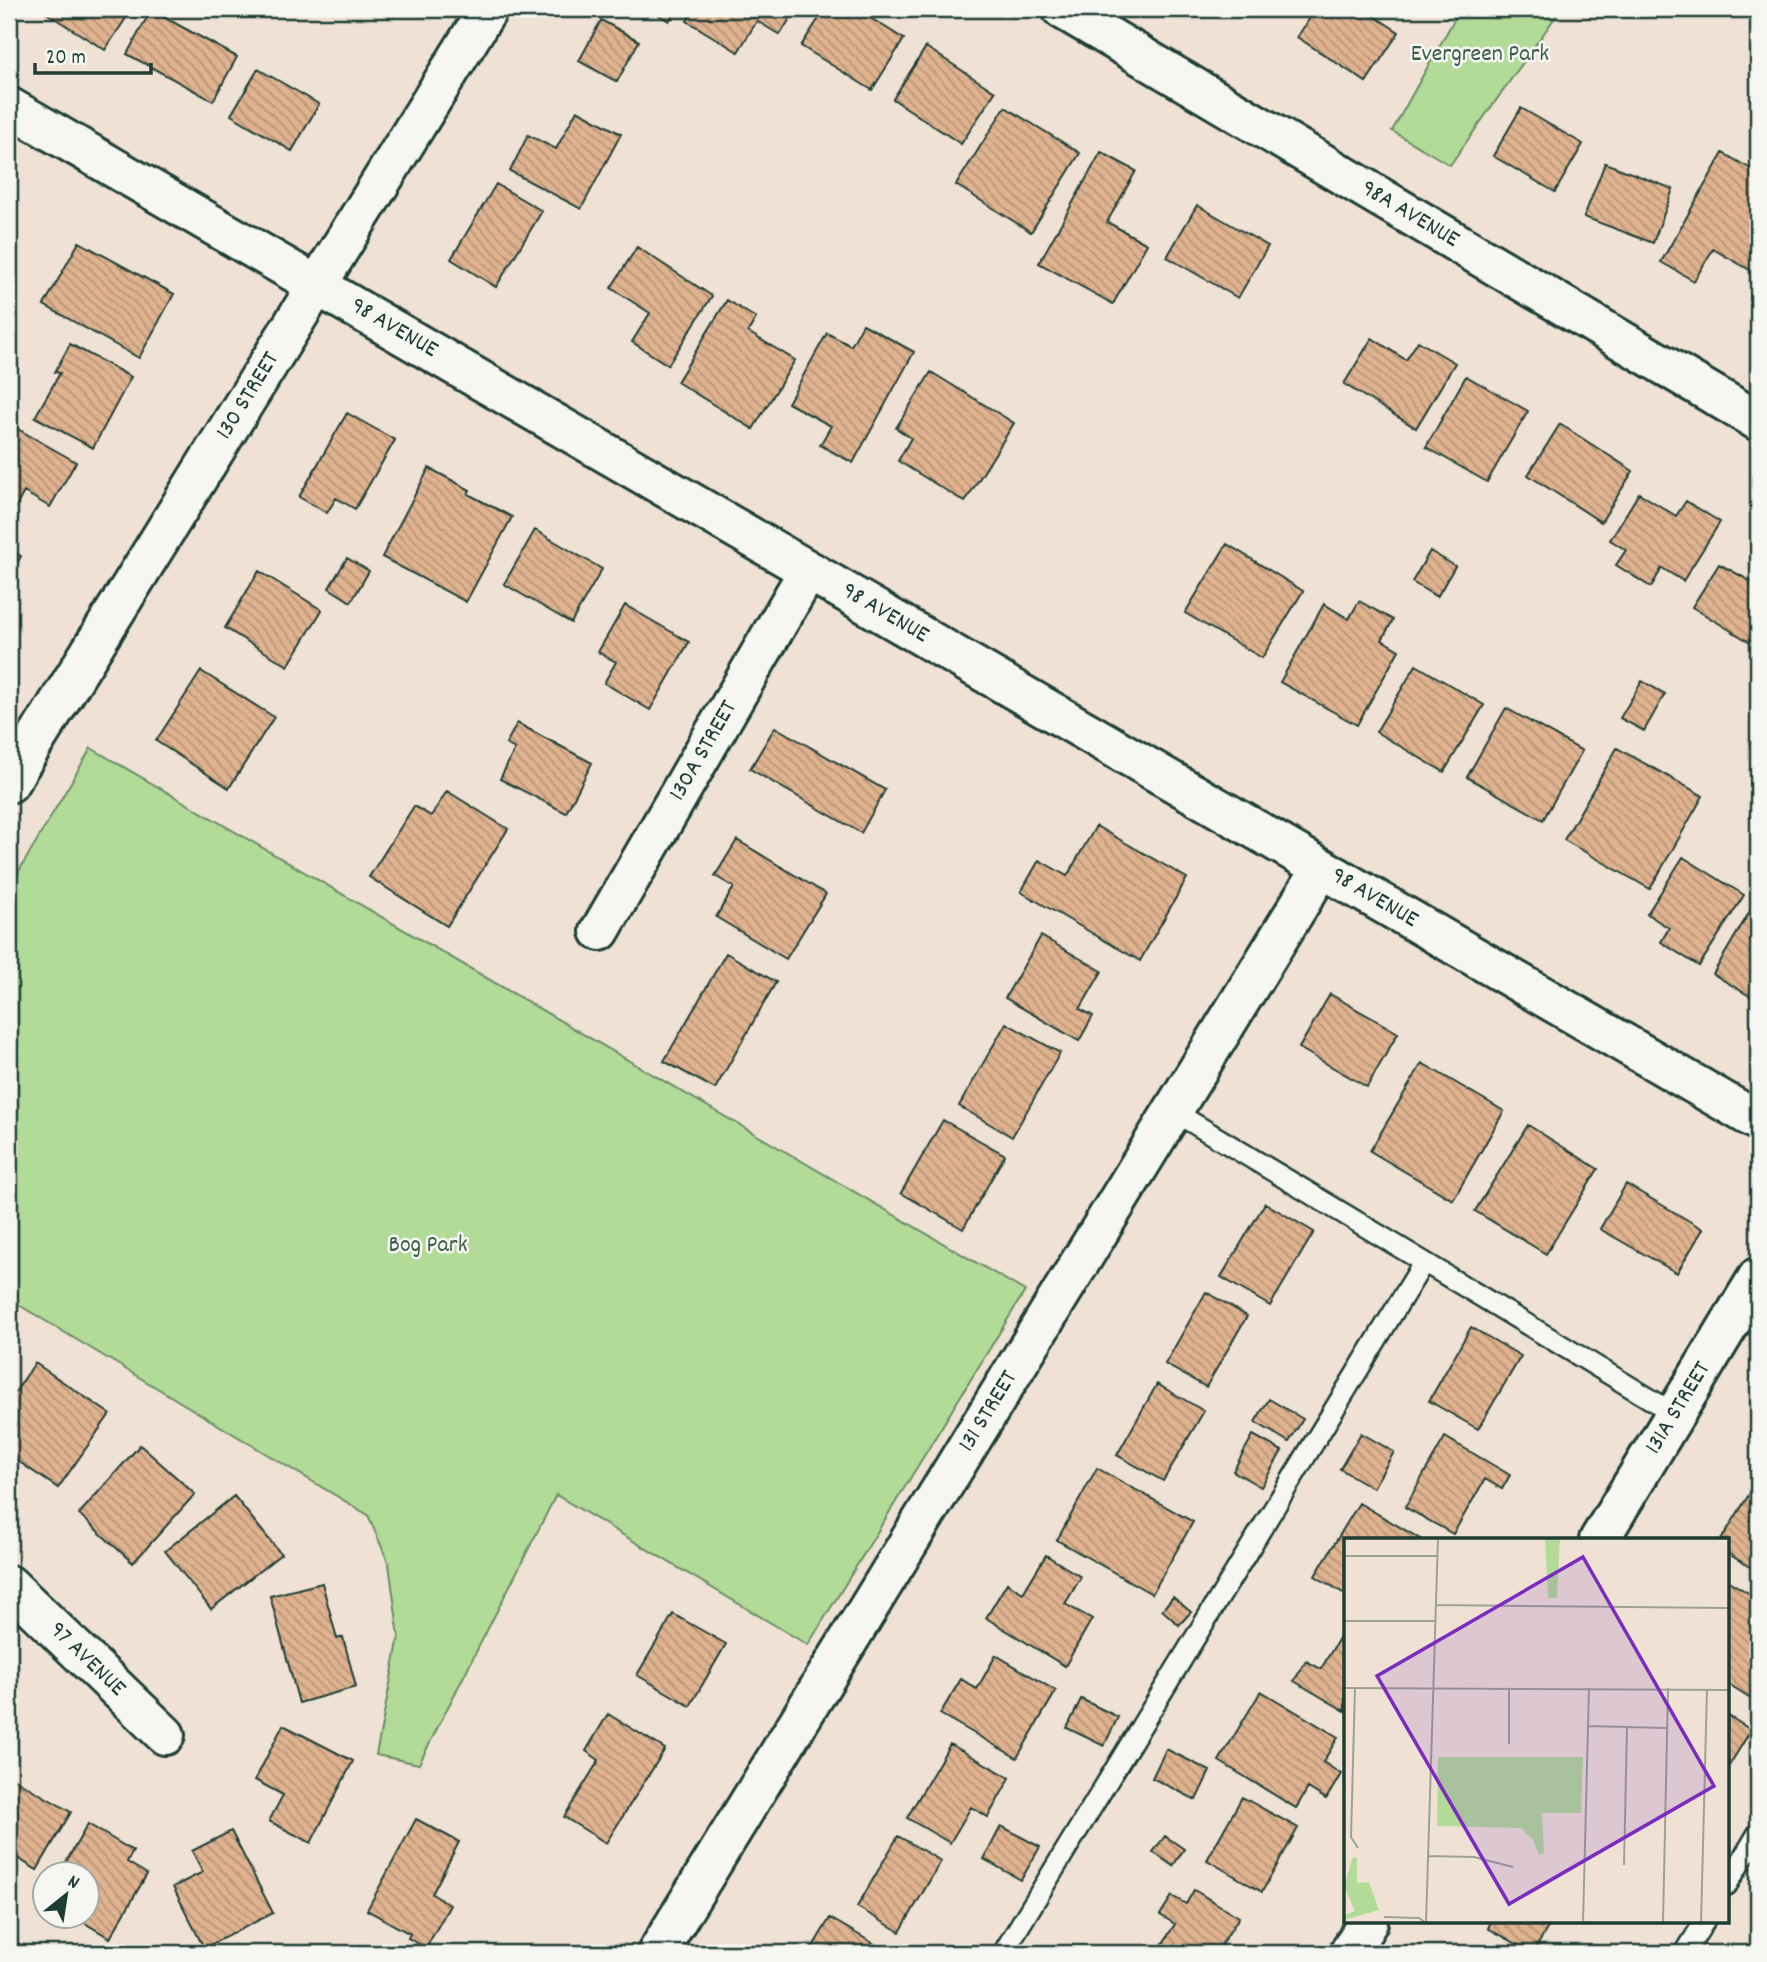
<svg xmlns="http://www.w3.org/2000/svg" width="1767" height="1962" font-family="Dekko,sans-serif">
<defs>
<pattern id="building-back-hatch" width="6" height="6" patternUnits="userSpaceOnUse" patternTransform="scale(1.75)"><rect width="6" height="6" fill="#e0b390"/><path d="M-1 5l2 2M0 0l6 6M5-1l2 2" fill="none" stroke="#b59376"/></pattern>
</defs>
<rect width="100%" height="100%" fill="#efe2d5"/>
<filter id="ink" filterUnits="userSpaceOnUse"><feTurbulence type="fractalNoise" baseFrequency=".0143" numOctaves="2"/><feDisplacementMap in="SourceGraphic" scale="14" xChannelSelector="R" yChannelSelector="G"/><feConvolveMatrix kernelMatrix="1 2 1 2 8 2 1 2 1" color-interpolation-filters="sRGB"/></filter>
<g filter="url(#ink)">
<!-- green -->
<path fill="#b3db98" stroke="#698c66" stroke-width="2" d="M1460 9H1561L1450 165 1392 131Z
M91 748 1025 1291 808 1645 556 1495 419 1764 376 1755 399 1637 389 1564 368 1515 9 1299V888Z"/>
<!-- building -->
<path fill="url(#building-back-hatch)" stroke="#1f3d34" stroke-width="2" d="M40 9H132L105 50Z
M649 9H676L669 21Z
M694 9H796L780 35 757 21 738 52 687 21Z
M825 9H856L904 39 872 90 801 46Z
M1316 9H1363L1399 32 1366 82 1297 37Z
M151 10 237 57 213 101 127 54Z
M601 20 639 41 617 82 579 61Z
M926 47 995 92 961 144 893 99Z
M258 69 319 104 292 151 231 115Z
M1005 107 1080 153 1031 232 956 185Z
M1521 108 1583 144 1555 192 1493 156Z
M577 110 621 134 581 209 510 171 528 135 556 149Z
M1101 152 1136 171 1107 222 1147 244 1113 304 1039 263Z
M1723 153 1758 173V268L1755 273 1713 249 1694 281 1661 262Z
M1605 163 1673 189 1653 243 1584 217Z
M496 184 542 211 496 287 451 259Z
M1197 205 1268 246 1238 298 1167 257Z
M79 242 174 294 139 358 44 305Z
M637 247 712 296 668 365 632 342 650 313 611 288Z
M727 300 756 318 748 332 795 360 753 429 677 382Z
M863 324 914 352 853 463 820 445 831 426 788 403 827 333 851 346Z
M1372 338 1406 360 1418 341 1455 363 1416 428 1344 384Z
M70 344 131 377 93 448 35 417 60 373 55 372Z
M931 372 1014 423 965 502 898 461 911 438 896 428Z
M1466 376 1528 411 1487 482 1426 447Z
M347 413 395 440 355 509 336 498 327 513 299 497Z
M9 424 76 462 50 507 24 492 9 519Z
M1560 424 1633 471 1601 522 1528 475Z
M429 468 470 490 468 494 512 517 466 602 382 557Z
M1639 493 1676 516 1686 501 1720 522 1683 581 1662 568 1651 587 1616 565 1626 550 1610 540Z
M535 530 602 569 571 623 504 584Z
M1227 544 1303 591 1262 658 1185 613Z
M9 549 21 556 9 578Z
M1430 551 1455 566 1437 597 1412 582Z
M347 558 369 571 351 602 329 588Z
M1719 564 1758 585V647L1692 607Z
M259 571 322 610 288 666 225 628Z
M1359 601 1393 620 1382 640 1399 650 1357 725 1280 682 1324 604 1349 619Z
M625 605 689 642 650 710 604 683 616 662 598 652Z
M1416 665 1484 705 1444 772 1376 732Z
M201 671 274 717 229 788 156 741Z
M1642 681 1665 694 1644 731 1620 718Z
M1506 708 1582 751 1543 820 1467 777Z
M517 723 592 763 566 813 500 779 515 749 506 744Z
M775 727 885 790 861 833 750 769Z
M1617 748 1703 796 1650 889 1564 840Z
M447 791 508 829 447 926 369 877 414 806 431 816Z
M1096 826 1187 878 1140 961 1021 892 1039 860 1067 876Z
M737 840 826 894 786 959 716 917 734 887 715 876Z
M1683 857 1744 895 1699 966 1661 942 1669 928 1647 914Z
M1753 906 1758 910V1001L1713 974Z
M1041 936 1102 971 1080 1009 1093 1016 1079 1041 1005 998Z
M726 953 776 982 715 1089 664 1061Z
M1330 994 1398 1033 1367 1087 1299 1048Z
M1006 1023 1060 1053 1012 1137 959 1106Z
M1422 1063 1504 1111 1453 1200 1370 1151Z
M943 1120 1005 1155 963 1229 901 1193Z
M1528 1125 1598 1169 1546 1254 1475 1211Z
M1626 1184 1703 1229 1677 1273 1600 1229Z
M1265 1203 1314 1232 1270 1306 1221 1277Z
M1206 1292 1247 1316 1206 1387 1165 1364Z
M1471 1327 1521 1356 1478 1429 1429 1401Z
M35 1363 110 1414 58 1488 9 1455V1401Z
M1157 1384 1204 1411 1163 1481 1117 1455Z
M1269 1399 1303 1419 1289 1442 1255 1422Z
M1361 1433 1394 1452 1373 1488 1340 1469Z
M1253 1435 1282 1451 1261 1487 1233 1471Z
M1445 1437 1510 1475 1502 1489 1485 1479 1453 1534 1405 1507Z
M140 1445 195 1494 133 1563 79 1514Z
M1097 1468 1193 1522 1152 1594 1057 1540Z
M1758 1480V1572L1727 1553V1540H1721Z
M234 1496 281 1554 211 1609 165 1551Z
M1359 1503 1422 1540H1345V1594L1315 1576Z
M1046 1555 1081 1577 1065 1604 1092 1619 1065 1666 986 1618 1007 1583 1023 1593Z
M1727 1580 1758 1599 1757 1702 1727 1683Z
M322 1583 337 1639 343 1637 356 1687 299 1703 270 1596Z
M1173 1597 1191 1612 1179 1625 1162 1610Z
M673 1614 726 1644 690 1706 637 1675Z
M1345 1628V1711L1294 1681 1306 1661 1321 1669Z
M996 1655 1056 1691 1017 1758 940 1714 961 1679 977 1689Z
M1261 1691 1338 1737 1323 1762 1341 1774 1326 1799 1308 1788 1296 1808 1219 1761Z
M1081 1699 1118 1717 1104 1746 1067 1728Z
M608 1714 665 1749 606 1843 564 1817 599 1760 586 1751Z
M1727 1715 1751 1730 1727 1769Z
M283 1725 353 1761 311 1843 269 1821 283 1795 255 1780Z
M950 1744 1010 1778 988 1817 971 1807 950 1843 907 1818Z
M1166 1749 1210 1771 1196 1800 1152 1778Z
M9 1776 71 1812 37 1870 9 1853Z
M1242 1797 1298 1828 1262 1892 1207 1860Z
M416 1819 459 1842 432 1894 450 1905 426 1948 408 1938 410 1934 367 1910Z
M88 1824 133 1851 127 1862 147 1874 110 1938 73 1916H88V1874H59Z
M1001 1826 1040 1847 1021 1880 984 1859Z
M231 1831 273 1913 204 1948 173 1887 203 1872 192 1851Z
M898 1836 941 1861 900 1932 857 1907Z
M1165 1836 1184 1849 1173 1866 1153 1852Z
M1194 1890 1239 1917 1216 1953H1157L1175 1924 1160 1915 1172 1896 1186 1904Z
M830 1918 883 1949 880 1953H809Z
M1491 1922H1551L1533 1953 1488 1928Z
M16 1943 40 1951 39 1953H13Z"/>
<g fill="none" stroke-linecap="round" stroke-linejoin="round">
<defs>
<path id="service" d="M1173 1111 1424 1262
M1727 1885 1758 1833
M1003 1953 1424 1262 1675 1414
M1685 1953 1704 1922"/>
<g id="minor">
<path id="s1" d="M1062 9 1758 421"/>
<path id="s2" d="M9 107C594 442 1175 784 1758 1121"/>
<path id="s3" d="M9 783 488 9"/>
<path id="s4" d="M600 931 808 571"/>
<path id="s5" d="M1599 1540 1758 1277"/>
<path id="s6" d="M9 1585 165 1735"/>
<path id="s7" d="M657 1953 1321 869"/>
<path d="M1349 1953 1368 1922"/>
</g>
</defs>
<!-- service casing -->
<use href="#service" stroke="#1f3d34" stroke-width="24"/>
<!-- minor casing -->
<use href="#minor" stroke="#1f3d34" stroke-width="44"/>
<!-- service -->
<use href="#service" stroke="#f6f6f2" stroke-width="19"/>
<!-- minor -->
<use href="#minor" stroke="#f6f6f2" stroke-width="38"/>
</g>
</g>
<g text-anchor="middle" dominant-baseline="central" stroke-width="5" stroke-linejoin="round" paint-order="stroke">
<!-- park labels -->
<g font-size="24" fill="#3d5d48" stroke="#f6f6f2">
<text x="1480" y="55">Evergreen Park</text>
<text x="428" y="1246">Bog Park</text>
</g>
<!-- street labels -->
<g font-size="24" fill="#1f3d34" stroke="#f6f6f2">
<text stroke="none"><textPath href="#s1" startOffset="404">98A AVENUE</textPath></text>
<text stroke="none"><textPath href="#s2" startOffset="444">98 AVENUE</textPath></text>
<text stroke="none"><textPath href="#s3" startOffset="455">130 STREET</textPath></text>
<text stroke="none"><textPath href="#s2" startOffset="1012">98 AVENUE</textPath></text>
<text stroke="none"><textPath href="#s4" startOffset="208">130A STREET</textPath></text>
<text stroke="none"><textPath href="#s2" startOffset="1578">98 AVENUE</textPath></text>
<text stroke="none"><textPath href="#s5" startOffset="154">131A STREET</textPath></text>
<text stroke="none"><textPath href="#s7" startOffset="635">131 STREET</textPath></text>
<text stroke="none"><textPath href="#s6" startOffset="108">97 AVENUE</textPath></text>
</g>
</g>
<!-- overview -->
<g transform="translate(1344 1538)">
<rect width="385" height="385" fill="#efe2d5"/>
<path d="M201 0H216L213 60H204ZM94 219H239L237 275H198L200 315 195 317 189 302 177 290 93 288ZM9 319 13 320V345L25 344 35 372 0 382V377L11 373 0 348Z" fill="#b3db98"/>
<path fill="none" stroke="#9ca095" stroke-width="2" d="M0 18H93M91 67 385 70M0 83H91M0 150 385 152M11 150 7 299 14 310M165 150V206M244 188 283 189M84 318 130 319 169 329M280 327 283 189 323 190M40 379 75 380 82 385M82 385 94 0M239 385 245 150M319 385 324 150M357 385 363 151"/>
<path fill="#7b2cbf" fill-opacity="0.15" stroke="#7b2cbf" stroke-width="3.5" d="M239 19 370 248 165 366 33 138Z"/>
<rect width="385" height="385" fill="none" stroke="#1f3d34" stroke-width="3.5"/>
</g>
<!-- margin -->
<rect width="1767" height="1962" fill="none" stroke="#f6f6f2" stroke-width="35"/>
<rect x="18" y="18" width="1732" height="1927" fill="none" stroke="#1f3d34" stroke-width="2.5" filter="url(#ink)"/>
<!-- north arrow -->
<g transform="translate(66 1895) rotate(30)"><circle r="33" fill="#f6f6f2" stroke="#a0aca6" stroke-width="2"/>
<path d="M0-5L12 26L0 18L-12 26Z" fill="#1f3d34"/>
<text y="-10" font-size="19" font-weight="bold" text-anchor="middle" fill="#1f3d34">N</text>
</g>
<!-- scale -->
<path d="M35 63v10h116v-10" fill="none" stroke="#1f3d34" stroke-width="3.5"/>
<text x="46" y="63" font-size="21" fill="#1f3d34" stroke="#f6f6f2" stroke-width="5" paint-order="stroke">20 m</text>
</svg>
